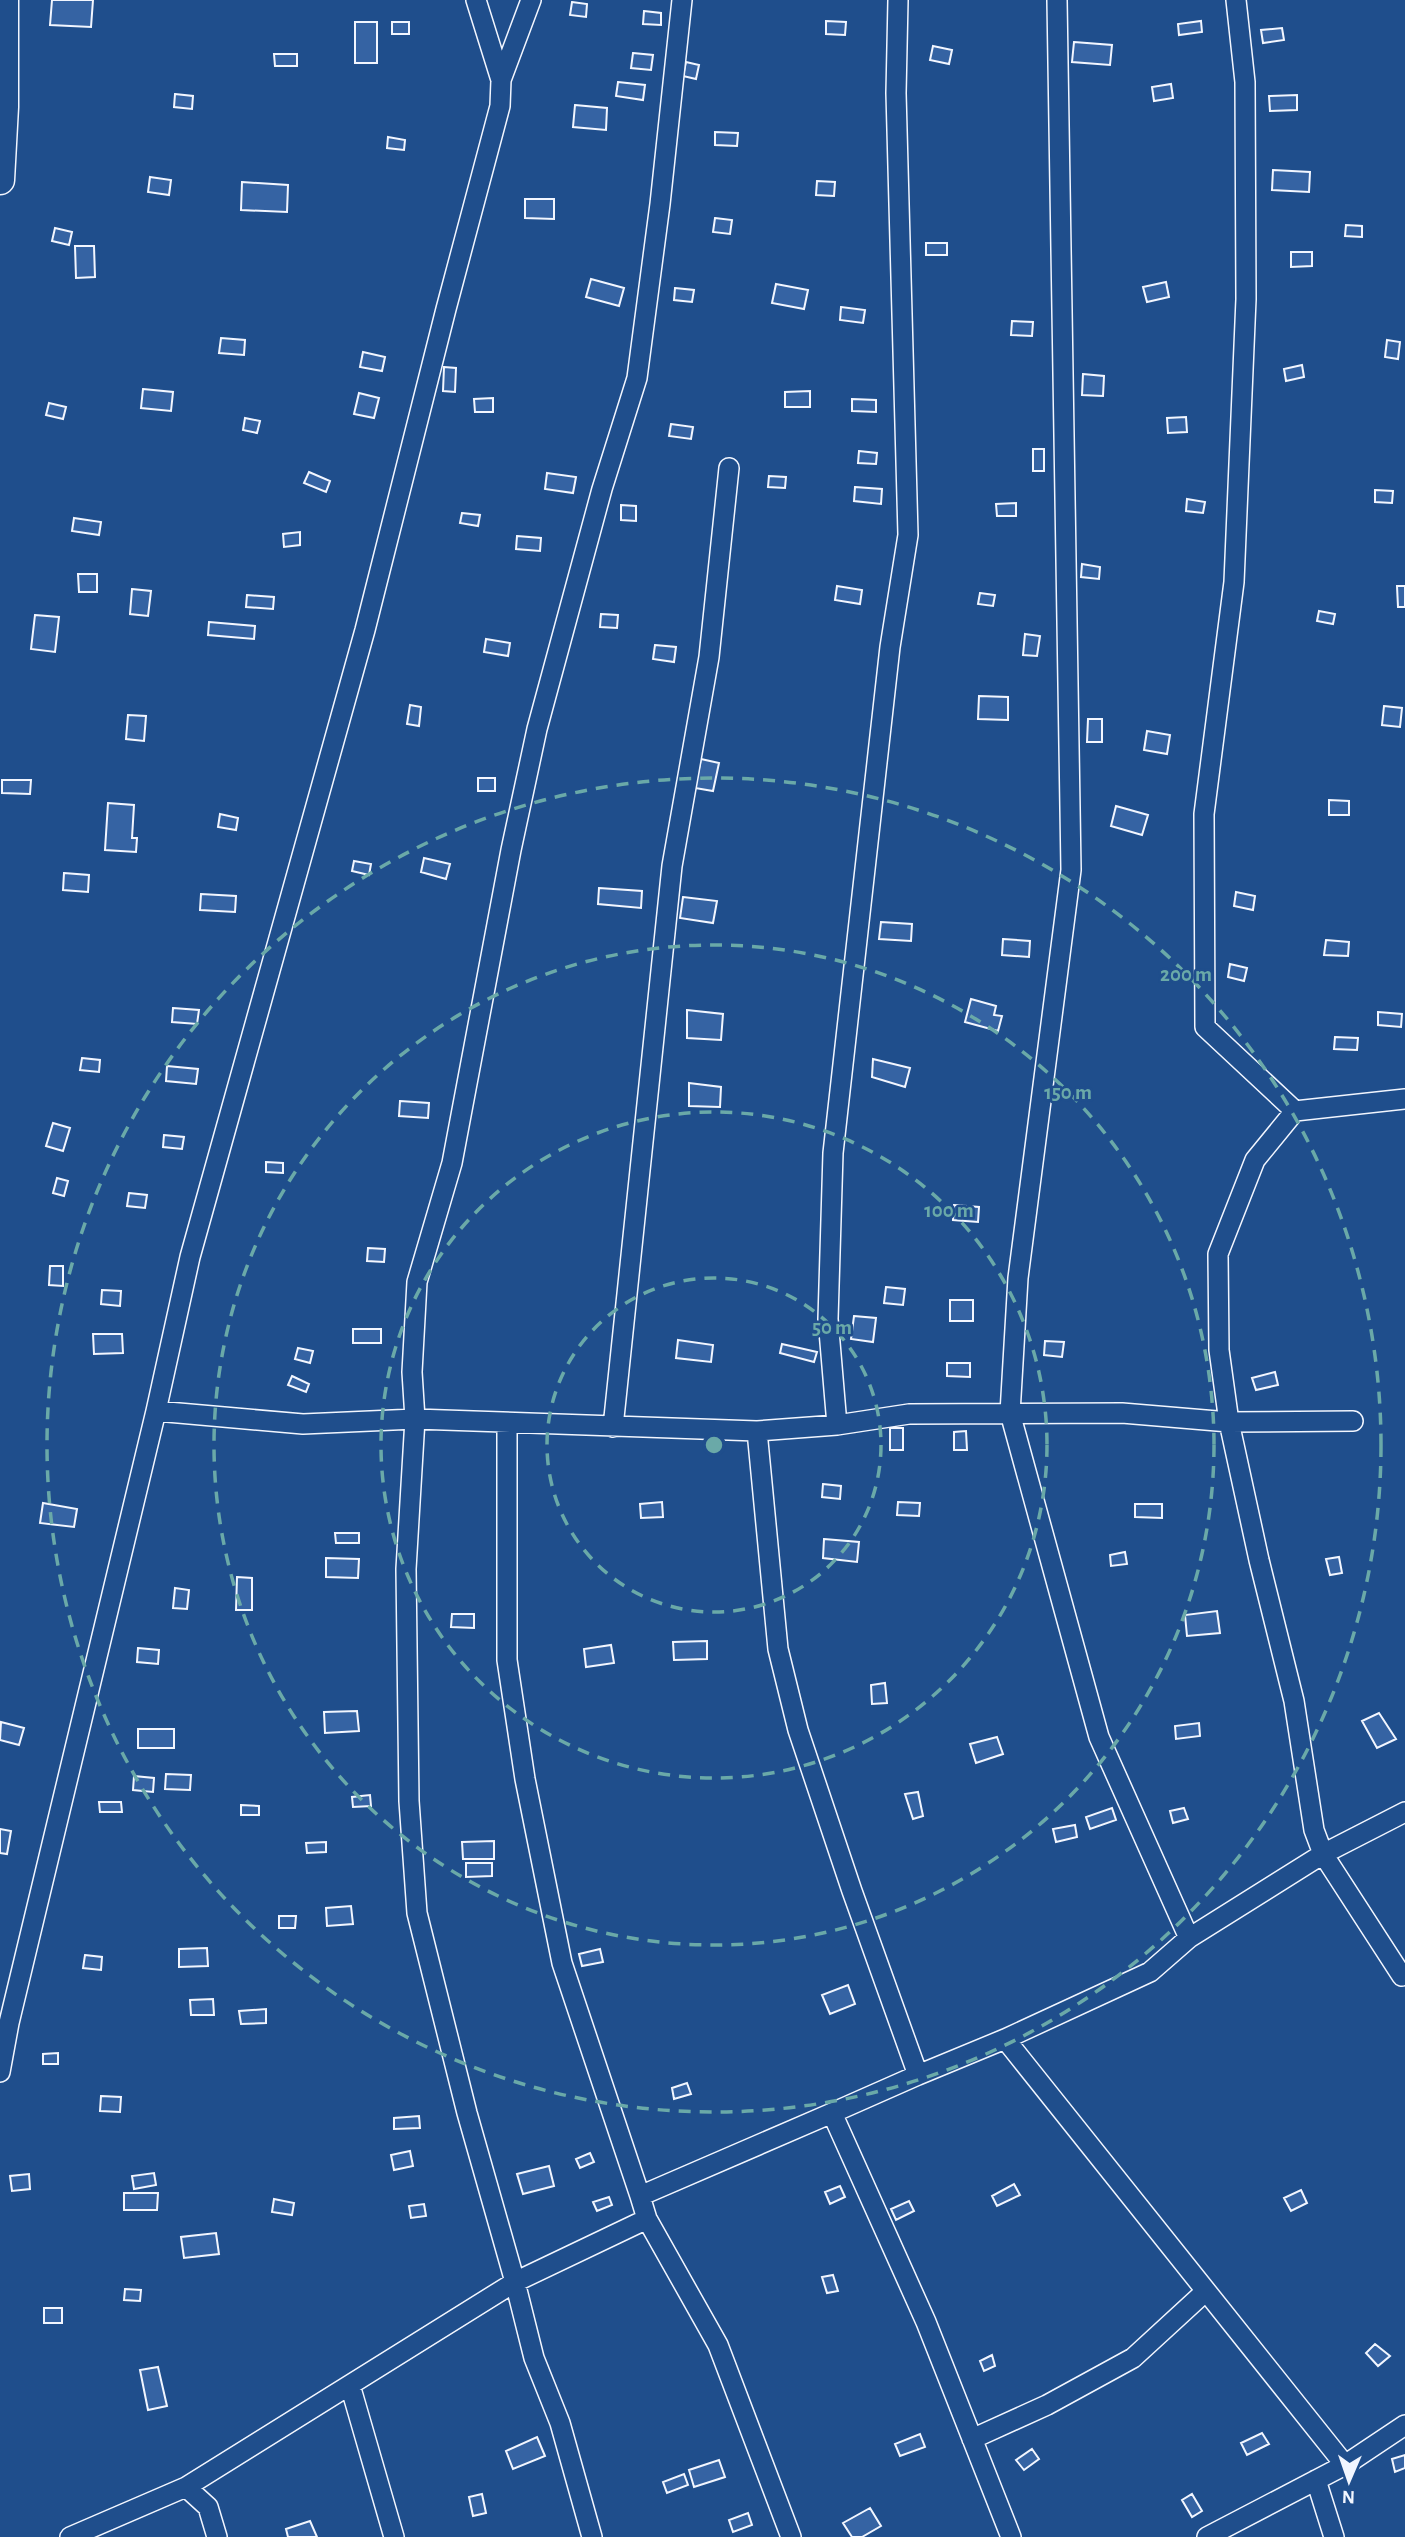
<svg xmlns="http://www.w3.org/2000/svg" width="1405" height="2537" font-family="'Alegreya Sans',sans-serif">
<rect width="100%" height="100%" fill="#1f4e8c"/>
<!-- building -->
<path fill="#3563a3" stroke="#f2f6ff" stroke-width="2" d="M52 0H93L91 27 50 25Z
M572 2 587 4 586 17 570 15Z
M644 11 661 13V25L643 24Z
M826 21 846 22 845 35 826 34Z
M1201 21 1202 32 1179 35 1178 24Z
M355 22H377V63H355Z
M392 22H409V34H392Z
M1282 28 1284 40 1263 43 1261 30Z
M1074 42 1112 45 1110 65 1072 62Z
M933 46 952 50 949 64 930 60Z
M633 53 653 55 651 70 631 68Z
M274 54H297V66H275Z
M686 62 699 65 696 79 683 76Z
M618 82 645 85 643 100 616 96Z
M1171 84 1173 98 1154 101 1152 87Z
M175 94 193 96 192 109 174 107Z
M1297 95V110L1270 111 1269 96Z
M575 105 607 108 606 130 573 127Z
M715 132 738 133 737 146 715 145Z
M388 137 405 140 404 150 387 148Z
M1273 170 1310 172 1309 192 1272 190Z
M150 177 171 180 169 195 148 192Z
M817 181 835 182 834 196 816 195Z
M242 182 288 185 287 212 241 210Z
M525 199H554V219L525 218Z
M715 218 732 220 730 234 713 232Z
M1346 225 1362 226V237L1345 236Z
M55 228 72 232 69 245 52 241Z
M926 243H947V255H926Z
M75 246H94L95 277 76 278Z
M1291 252H1312V266L1291 267Z
M591 279 624 288 619 306 586 297Z
M1166 282 1169 297 1147 302 1143 287Z
M776 284 808 290 804 309 772 303Z
M675 288 694 290 692 302 674 300Z
M841 307 865 310 863 323 840 320Z
M1012 321 1033 322 1032 336 1011 335Z
M221 338 245 340 244 355 219 353Z
M1387 340 1400 342 1398 359 1385 357Z
M363 352 385 357 382 371 360 367Z
M1302 365 1304 377 1286 381 1284 369Z
M444 367 456 368 455 392 443 391Z
M1083 374 1104 376 1103 396 1082 395Z
M143 389 173 392 171 411 141 408Z
M810 391V407H785V392Z
M359 393 379 398 374 418 354 414Z
M493 398V412H475L474 399Z
M852 399 876 400V412L852 411Z
M49 403 66 407 63 419 46 415Z
M1186 417 1187 432 1168 433 1167 418Z
M245 418 260 421 257 433 243 430Z
M671 424 693 427 691 439 669 436Z
M1033 449H1044V471H1033Z
M859 451 877 453 876 464 858 463Z
M309 472 330 481 326 492 304 483Z
M547 473 576 477 573 493 545 489Z
M769 476 786 477 785 488 768 487Z
M855 487 882 489 881 504 854 501Z
M1375 490 1393 491 1392 503 1375 502Z
M1187 499 1205 502 1203 513 1186 511Z
M1016 503V516H997L996 504Z
M621 505 636 506V521L621 520Z
M462 513 480 515 478 526 460 523Z
M74 518 101 522 99 535 72 531Z
M300 532V545L284 547 283 534Z
M517 536 541 538 540 551 516 549Z
M1082 564 1100 567 1099 579 1081 577Z
M78 574H97V592H79Z
M837 586 862 590 860 604 835 600Z
M1397 586H1405V607H1398Z
M132 589 151 591 148 616 130 614Z
M980 593 995 595 993 606 978 604Z
M247 595 274 597 273 609 246 607Z
M1319 611 1335 614 1333 624 1317 621Z
M601 614 618 615 617 628 600 627Z
M35 615 59 617 55 652 31 649Z
M209 622 255 626 254 639 208 635Z
M1025 634 1040 636 1037 656 1023 655Z
M486 639 510 643 508 656 484 652Z
M655 645 676 647 674 662 653 659Z
M979 696 1008 697V720L978 719Z
M410 705 421 707 419 726 407 724Z
M1384 706 1402 708 1400 727 1382 725Z
M128 715 146 716 144 741 126 739Z
M1088 719H1102V742H1087Z
M1147 731 1170 735 1167 754 1144 750Z
M701 759 719 763 713 791 695 788Z
M478 778H495V791H478Z
M2 780H31L30 794 2 793Z
M1329 800 1349 801V815H1329Z
M108 803 134 805 132 838H137L136 852 105 850Z
M1116 806 1148 815 1142 835 1111 826Z
M220 814 238 818 236 830 218 827Z
M424 858 450 864 446 879 421 872Z
M354 861 371 864 369 875 352 871Z
M64 873 89 875 88 892 63 890Z
M599 888 642 891 641 908 598 904Z
M1236 892 1255 896 1253 910 1234 906Z
M201 894 236 896 235 912 200 910Z
M683 897 717 901 713 923 680 918Z
M881 922 912 924 911 941 879 939Z
M1003 939 1030 941 1029 957 1002 955Z
M1326 940 1349 942 1348 956 1324 955Z
M1230 964 1247 968 1244 981 1228 977Z
M971 999 996 1006 994 1015 1002 1016 998 1031 965 1022Z
M173 1008 199 1010 197 1024 172 1022Z
M687 1010 723 1014 721 1040 687 1038Z
M1378 1012 1402 1014 1401 1027 1378 1025Z
M1335 1037 1358 1038 1357 1050 1334 1049Z
M82 1058 100 1060 99 1072 80 1070Z
M873 1059 910 1068 905 1087 872 1077Z
M167 1066 198 1069 196 1084 166 1081Z
M689 1083 721 1087 720 1107 689 1106Z
M400 1101 429 1103 428 1118 399 1116Z
M53 1123 70 1128 63 1151 46 1146Z
M164 1135 184 1137 182 1149 163 1147Z
M266 1162 283 1163V1173L266 1172Z
M57 1178 68 1181 64 1196 53 1193Z
M129 1193 147 1195 145 1208 127 1206Z
M954 1205 979 1207 978 1222 953 1220Z
M368 1248 385 1249 384 1262 367 1261Z
M50 1266H63V1286L49 1285Z
M886 1287 905 1289 903 1305 884 1303Z
M102 1290 121 1291 120 1306 101 1304Z
M950 1300H973V1321H950Z
M854 1316 876 1318 873 1342 851 1339Z
M353 1329H381V1343H353Z
M93 1334H122L123 1353 94 1354Z
M678 1340 713 1345 711 1362 676 1358Z
M1045 1341 1064 1342 1062 1357 1044 1355Z
M782 1344 817 1352 814 1362 780 1353Z
M298 1348 313 1351 310 1363 295 1359Z
M947 1363H970V1377L947 1376Z
M1275 1372 1278 1385 1256 1390 1252 1378Z
M292 1376 309 1384 306 1392 288 1385Z
M890 1428H903V1450H890Z
M966 1431 967 1450H954V1432Z
M823 1484 841 1486 840 1499 822 1497Z
M662 1502 663 1517 641 1518 640 1504Z
M898 1502 920 1503 919 1516 897 1515Z
M43 1503 77 1509 74 1527 40 1523Z
M1135 1504H1162V1518L1135 1517Z
M335 1533H359V1543H336Z
M824 1539 859 1542 857 1562 823 1558Z
M1125 1552 1127 1564 1111 1566 1110 1555Z
M1339 1557 1342 1573 1330 1575 1326 1559Z
M326 1558 359 1559 358 1578 326 1577Z
M237 1577 252 1578V1610H236Z
M175 1588 189 1590 187 1609 173 1608Z
M1217 1611 1220 1633 1187 1636 1185 1615Z
M452 1614H474V1628L451 1627Z
M707 1641V1659L674 1660 673 1642Z
M611 1645 614 1663 586 1667 584 1649Z
M138 1648 159 1650 158 1664 137 1662Z
M885 1683 887 1703 872 1704 871 1685Z
M357 1711 359 1731 325 1733 324 1712Z
M1379 1713 1396 1739 1377 1748 1362 1721Z
M1 1722 24 1728 19 1745 0 1740Z
M1199 1723 1200 1736 1176 1739 1175 1726Z
M138 1729H174V1748H138Z
M997 1737 1003 1754 976 1763 970 1744Z
M166 1774 191 1775 190 1790 165 1789Z
M134 1776 154 1778 153 1792 133 1790Z
M918 1792 923 1816 913 1819 905 1794Z
M370 1795 371 1806 353 1807 352 1797Z
M99 1802H121L122 1812H100Z
M241 1805 259 1806V1815H241Z
M1112 1808 1116 1820 1090 1829 1086 1817Z
M1184 1808 1188 1819 1173 1823 1170 1811Z
M1075 1825 1077 1837 1056 1842 1053 1829Z
M0 1829 11 1831 7 1854 0 1853Z
M494 1841V1859H463L462 1842Z
M326 1842V1852L307 1853 306 1843Z
M466 1863H492V1876L466 1877Z
M351 1906 353 1924 327 1926 326 1908Z
M279 1916H296L295 1928H279Z
M207 1948 208 1966 179 1967V1949Z
M600 1949 603 1962 582 1966 579 1954Z
M85 1955 102 1957 101 1970 83 1968Z
M848 1985 855 2004 830 2014 822 1995Z
M213 1999 214 2015H191L190 2000Z
M266 2009V2023L241 2024 239 2011Z
M58 2053V2064H43V2054Z
M687 2083 691 2094 674 2099 672 2088Z
M101 2096 121 2097 120 2112 100 2111Z
M419 2116 420 2128 394 2129V2118Z
M410 2151 413 2166 394 2170 391 2155Z
M590 2153 594 2162 580 2168 576 2159Z
M549 2166 554 2186 523 2194 517 2174Z
M154 2173 156 2185 134 2189 132 2176Z
M29 2174 30 2189 12 2191 10 2176Z
M1014 2184 1020 2195 997 2206 992 2196Z
M840 2186 845 2197 830 2204 825 2192Z
M1301 2190 1307 2203 1291 2211 1284 2198Z
M124 2193H158L157 2210H124Z
M609 2197 612 2205 597 2211 593 2202Z
M274 2199 294 2203 292 2215 272 2212Z
M909 2201 914 2211 896 2220 891 2209Z
M424 2204 426 2216 411 2218 409 2206Z
M216 2233 219 2254 184 2258 181 2237Z
M833 2275 838 2291 827 2293 822 2277Z
M125 2289 141 2290 140 2301 124 2300Z
M44 2308H62V2323H44Z
M1375 2344 1390 2356 1378 2366 1366 2353Z
M992 2355 995 2366 984 2371 980 2361Z
M158 2367 167 2406 148 2410 140 2370Z
M1262 2433 1269 2444 1247 2455 1241 2443Z
M920 2434 925 2447 900 2456 895 2444Z
M537 2437 545 2456 513 2469 506 2451Z
M1032 2449 1039 2459 1024 2470 1016 2460Z
M1405 2455V2468L1395 2472 1392 2459Z
M719 2460 725 2477 694 2487 689 2470Z
M684 2474 688 2485 667 2493 663 2482Z
M482 2494 486 2513 473 2516 469 2497Z
M1192 2494 1202 2511 1192 2517 1182 2500Z
M870 2508 881 2526 862 2537H852L843 2523Z
M748 2513 752 2525 733 2532 729 2520Z
M310 2521 317 2537H288L286 2529Z"/>
<g fill="none" stroke-linecap="round" stroke-linejoin="round">
<defs>
<path id="minor" d="M476 0 501 80
M682 0 660 204 637 378 602 489 537 729 511 850 452 1163 417 1282 412 1372 415 1419 757 1431 778 1649 798 1730 852 1891 918 2075 832 2113
M1057 0 1071 870 1018 1278 1010 1413 1099 1737 1189 1938
M1236 0 1245 82 1246 299 1234 582 1204 814 1205 1027 1295 1111 1405 1099
M1295 1111 1255 1160 1218 1254 1219 1350 1229 1422 1259 1560 1294 1701 1314 1830 1323 1854 1402 1976 1405 1975
M156 1411 303 1424 415 1419 406 1569 409 1801 417 1913 467 2113 515 2282 647 2219 640 2196 832 2113 926 2322 1011 2537
M507 1423V1660L525 1779 562 1963 640 2196
M837 1425 828 1319 833 1153 890 647 908 535 896 93 898 0
M613 1427 672 866 709 657 729 468
M757 1431 837 1425 909 1414 1122 1413 1229 1422 1353 1421
M1005 2039 1345 2465
M0 2072 9 2023 156 1411 190 1257 365 630 446 309 500 106 501 80 531 0
M918 2075 1005 2039 1150 1972 1189 1938 1323 1854 1405 1812
M647 2219 718 2345 791 2537
M350 2385 394 2537
M972 2439 1047 2405 1133 2358 1206 2291
M1316 2480 1334 2537
M186 2487 515 2282 534 2358 560 2423 592 2537
M70 2537 186 2487 208 2507 217 2537
M1207 2537 1345 2465 1405 2425"/>
<path id="secondary" d="M0 180 4 107V0"/>
</defs>
<!-- minor casing -->
<use href="#minor" stroke="#f2f6ff" stroke-width="22"/>
<!-- secondary casing -->
<use href="#secondary" stroke="#f2f6ff" stroke-width="31"/>
<!-- minor -->
<use href="#minor" stroke="#1f4e8c" stroke-width="19"/>
<!-- secondary -->
<use href="#secondary" stroke="#1f4e8c" stroke-width="28"/>
</g>
<!-- distance rings -->
<g fill="none" stroke="#6aa9a8" stroke-width="3.5" stroke-dasharray="12 9">
<circle cx="714" cy="1445" r="167"/>
<circle cx="714" cy="1445" r="333"/>
<circle cx="714" cy="1445" r="500"/>
<circle cx="714" cy="1445" r="667"/>
</g>
<circle cx="714" cy="1445" r="10" fill="#6aa9a8" stroke="#1f4e8c" stroke-width="3.5"/>
<g font-size="21" text-anchor="middle" font-weight="bold" fill="#6aa9a8" stroke="#1f4e8c" stroke-width="5" stroke-linejoin="round" paint-order="stroke">
<text x="1186" y="981">200 m</text>
<text x="1068" y="1099">150 m</text>
<text x="949" y="1217">100 m</text>
<text x="832" y="1334">50 m</text>
</g>
<!-- north arrow -->
<g transform="translate(1349 2481) rotate(182)" stroke="#1f4e8c" stroke-width="5" paint-order="stroke">
<path d="M0-5L12 26L0 18L-12 26Z" fill="#f2f6ff"/>
<text y="-10" font-size="19" font-weight="bold" text-anchor="middle" fill="#f2f6ff">N</text>
</g>
</svg>
